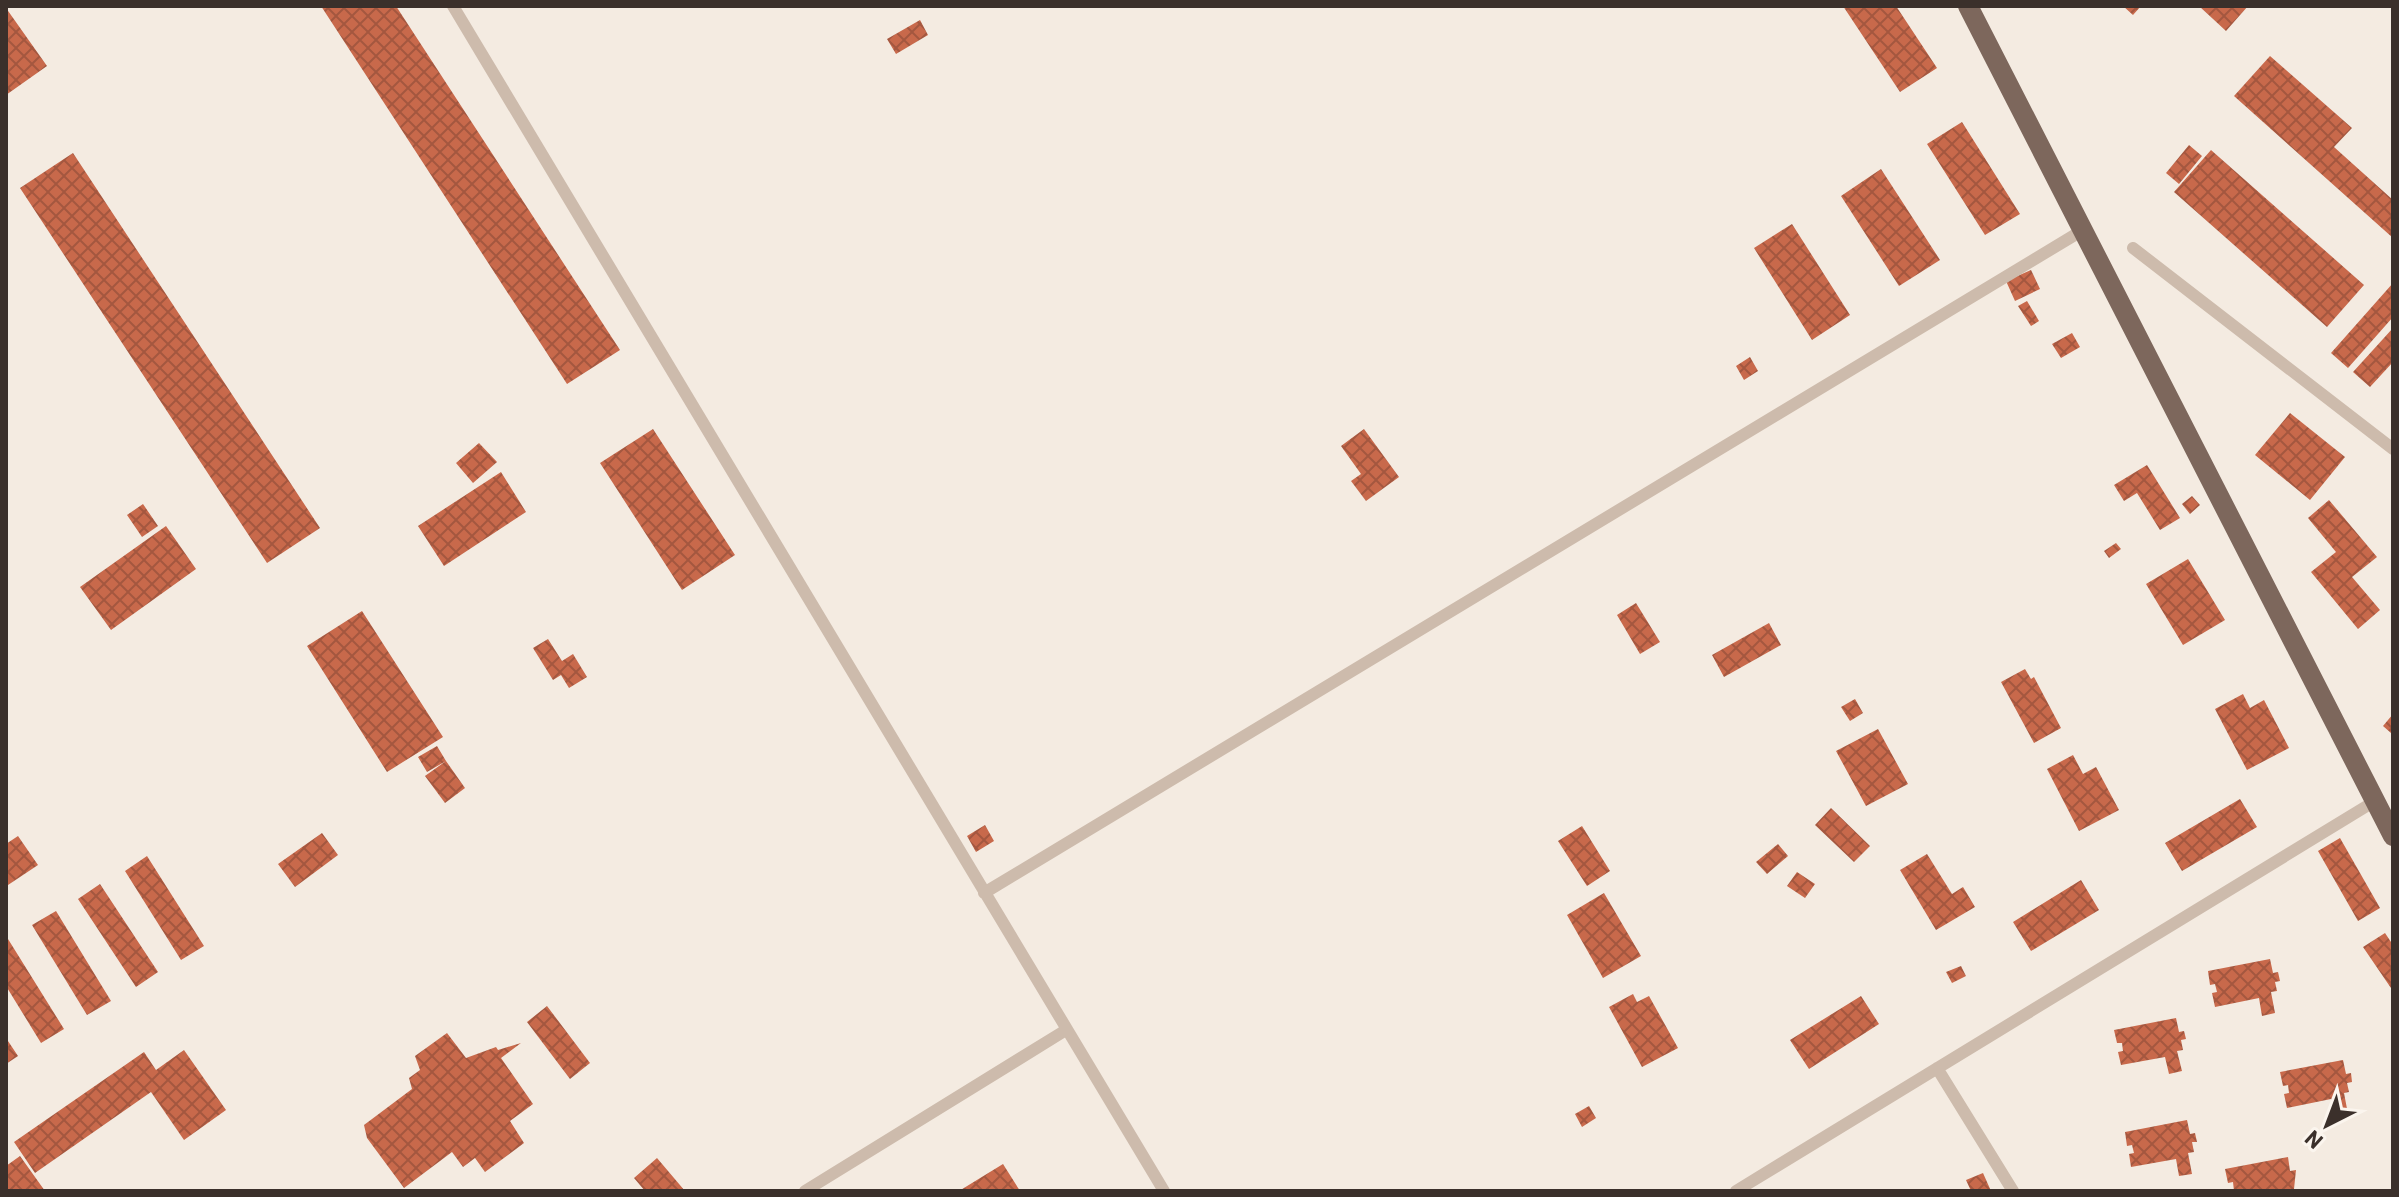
<svg xmlns="http://www.w3.org/2000/svg" width="2399" height="1197" font-family="Barlow,sans-serif">
<defs>
<pattern id="building-cross-hatch" width="8" height="8" patternUnits="userSpaceOnUse" patternTransform="scale(2)"><rect width="8" height="8" fill="#c8694b"/><path d="M0 0l8 8M0 8l8-8" fill="none" stroke="#a4573f"/></pattern>
</defs>
<rect width="100%" height="100%" fill="#f4ebe1"/>
<!-- building -->
<path fill="url(#building-cross-hatch)" d="M321 6H396L620 350 567 384Z
M1843 6H1896L1937 68 1900 92Z
M2123 6H2141L2133 15Z
M2199 6H2248L2226 31Z
M6 8 47 66 6 95Z
M920 20 928 35 896 54 887 39Z
M2270 56 2352 128 2334 147 2393 200V238L2234 96Z
M1962 122 2020 214 1985 235 1927 144Z
M2189 145 2202 156 2179 184 2166 173Z
M2211 150 2364 285 2327 327 2174 192Z
M73 153 320 528 267 563 20 188Z
M1881 169 1940 260 1899 286 1841 196Z
M1792 224 1850 315 1812 340 1754 248Z
M2031 270 2040 289 2015 301 2006 281Z
M2393 283V317L2348 368 2331 353Z
M2027 301 2039 321 2031 326 2018 306Z
M2393 328V362L2370 387 2353 372Z
M2072 333 2080 347 2061 358 2052 344Z
M1750 357 1758 371 1744 380 1736 366Z
M2290 413 2345 457 2310 500 2255 455Z
M653 429 735 555 682 590 600 463Z
M1364 429 1399 477 1366 501 1351 481 1361 474 1341 446Z
M479 443 497 462 473 483 456 463Z
M2147 465 2180 518 2160 530 2137 493 2124 501 2114 485Z
M501 472 526 512 444 566 418 526Z
M2192 496 2200 505 2190 514 2182 504Z
M2329 500 2377 557 2352 577 2380 610 2358 629 2311 572 2336 552 2308 518Z
M143 504 158 526 142 537 127 515Z
M166 526 196 569 111 630 80 587Z
M2116 543 2121 549 2109 558 2104 551Z
M2188 559 2225 620 2183 645 2146 584Z
M1636 603 1660 642 1640 654 1617 615Z
M362 611 443 737 387 772 307 646Z
M1769 623 1781 645 1724 677 1712 655Z
M548 639 562 661 573 654 587 677 569 688 561 675 553 680 533 648Z
M2025 669 2031 679 2034 677 2061 728 2034 743 2001 682Z
M2243 694 2250 708 2264 700 2289 748 2247 770 2215 709Z
M1855 699 1863 713 1850 721 1841 707Z
M2393 714V731L2391 733 2383 726Z
M1878 729 1908 784 1866 806 1836 751Z
M437 746 446 761 427 772 418 757Z
M2073 755 2083 774 2096 767 2119 810 2079 831 2047 769Z
M446 761 465 788 445 803 425 776Z
M2240 799 2257 827 2182 871 2165 843Z
M1831 808 1870 846 1854 862 1815 825Z
M985 825 994 841 976 852 967 836Z
M1582 826 1610 871 1587 886 1558 841Z
M322 833 338 855 295 887 278 864Z
M18 836 38 865 8 885 6 844Z
M2340 838 2380 908 2358 921 2318 851Z
M1778 844 1788 856 1767 874 1756 862Z
M1927 854 1952 894 1963 887 1975 907 1936 930 1900 870Z
M147 856 204 946 181 960 125 871Z
M1797 872 1815 884 1805 898 1787 886Z
M2081 880 2099 910 2031 951 2013 922Z
M100 884 158 972 136 987 78 899Z
M1604 893 1641 956 1603 978 1567 915Z
M56 911 111 1001 87 1015 32 925Z
M2385 933 2393 945V991L2363 947Z
M8 939 64 1029 41 1043 6 986Z
M2270 959 2273 973 2278 972 2280 981 2275 982 2277 991 2271 992 2275 1013 2262 1016 2259 998 2215 1007 2212 993 2217 992 2215 984 2210 985 2208 971Z
M1961 966 1966 976 1952 983 1946 972Z
M1633 994 1637 1002 1649 996 1678 1048 1642 1067 1609 1007Z
M1861 996 1879 1024 1809 1069 1790 1040Z
M547 1006 590 1063 570 1079 527 1022Z
M2176 1018 2179 1032 2184 1031 2186 1039 2181 1040 2183 1050 2177 1051 2182 1071 2169 1074 2165 1057 2121 1065 2118 1052 2123 1051 2122 1043H2117L2114 1030Z
M447 1033 466 1058 496 1047 498 1050 521 1043 501 1058 533 1104 510 1121 524 1143 485 1172 475 1158 463 1167 452 1152 404 1188 367 1138 364 1125 412 1089 409 1078 420 1070 415 1056Z
M6 1038 18 1056 6 1064Z
M184 1050 226 1110 184 1140 151 1092 35 1173 14 1142 144 1052 156 1070Z
M2343 1060 2346 1074 2351 1073 2352 1082 2347 1083 2349 1092 2344 1093 2348 1114 2335 1117 2331 1099 2287 1108 2284 1094 2289 1093 2288 1085 2283 1086 2280 1072Z
M1589 1106 1596 1118 1582 1127 1575 1114Z
M2187 1120 2190 1134 2195 1133 2197 1142H2192L2194 1152 2188 1153 2192 1174 2179 1176 2176 1159 2131 1167 2129 1154 2134 1153 2132 1145 2127 1146 2125 1132Z
M20 1156 45 1191H6V1166Z
M2288 1157 2290 1171 2296 1170 2294 1189 2234 1191 2233 1182 2228 1183 2225 1169Z
M657 1158 685 1191H645L634 1178Z
M1003 1164 1020 1191H959Z
M1983 1173 1991 1191H1971L1966 1180Z"/>
<g fill="none" stroke-linecap="round" stroke-linejoin="round">
<!-- service -->
<path stroke="#cdbbac" stroke-width="12" d="M453 6 1164 1191
M2133 248 2393 449
M984 893 2083 230
M1937 1068 2013 1191
M805 1191 1066 1030
M1736 1191 2375 801"/>
<!-- primary -->
<path stroke="#7d675c" stroke-width="20" d="M1968 6 2393 836"/>
</g>
<!-- border -->
<rect width="2399" height="1197" fill="none" stroke="#3b302b" stroke-width="16"/>
<!-- north arrow -->
<g transform="translate(2327 1125) rotate(222)" stroke="#fbf5ee" stroke-width="6" paint-order="stroke">
<path d="M0-6L14 30L0 20L-14 30Z" fill="#3b302b"/>
<text y="-12" font-size="22" font-weight="bold" text-anchor="middle" fill="#3b302b">N</text>
</g>
</svg>
